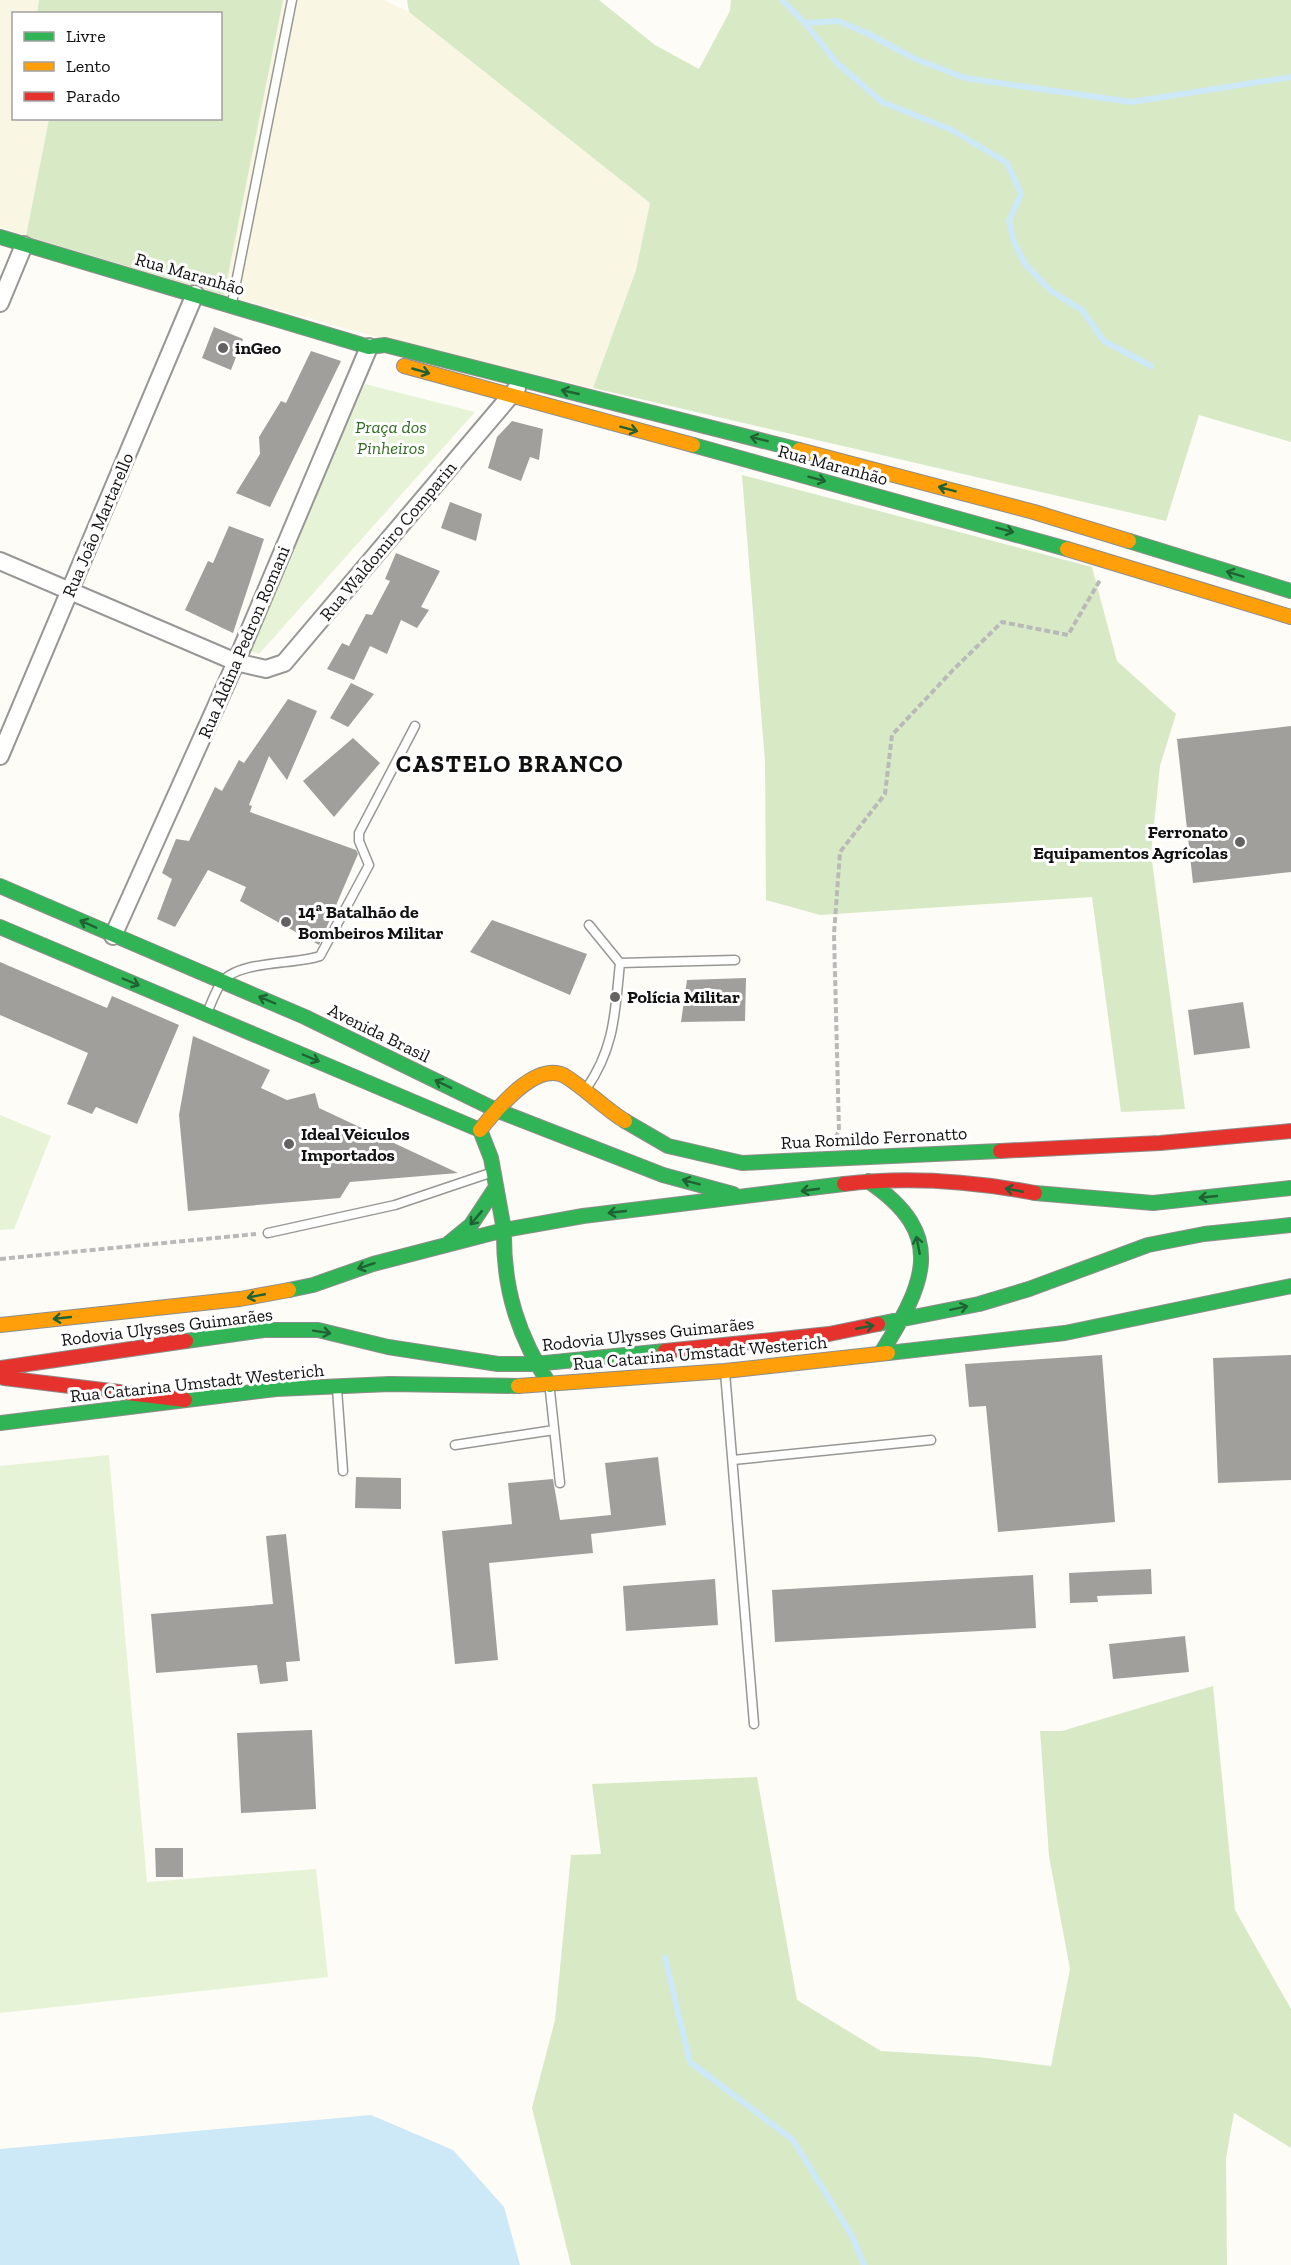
<svg xmlns="http://www.w3.org/2000/svg" width="1291" height="2265" font-family="'Zilla Slab',serif">
<rect width="100%" height="100%" fill="#fdfcf7"/>
<!-- farmland -->
<path fill="#f9f7e4" d="M0 0H39L37 13 14 14V118L49 119 26 236 0 227Z
M283 0H384L409 12 650 203 636 270 593 388 377 337 224 295Z"/>
<!-- green -->
<path fill="#e7f3d7" d="M365 384 475 412 259 654 245 649Z
M0 1115 51 1136 14 1229 0 1230Z
M109 1455 147 1882 316 1869 328 1977 0 2013V1466Z"/>
<!-- forest -->
<path fill="#d8eac5" d="M39 0H283L224 295 26 236 49 119 220 118V14L37 13Z
M407 0H599L655 45 699 69 730 11 731 0H1291V442L1199 415 1166 521 593 388 636 270 650 203 409 12Z
M742 475 1092 567 1117 661 1176 714 1160 766 1151 854 1185 1109 1121 1112 1092 897 820 915 766 900 765 762Z
M1213 1686 1235 1910 1291 2009V2148L1234 2113 1226 2158 1227 2265H571L532 2108 555 2020 571 1855 601 1854 592 1784 757 1777 797 2000 881 2051 979 2057 1051 2066 1070 1969 1049 1856 1040 1731H1062Z"/>
<!-- water -->
<path fill="#cde8f7" d="M371 2115 453 2150 504 2207 520 2265H0V2149Z"/>
<g fill="none" stroke-linecap="round" stroke-linejoin="round">
<!-- stream -->
<path stroke="#cde8f7" stroke-width="6" d="M782 0 805 23 837 63 882 102 952 130 1007 163 1021 194 1009 221 1014 242 1025 264 1051 291 1082 310 1104 341 1151 366
M805 23 838 21 867 33 913 58 965 78 1131 102 1291 77
M665 1958 690 2062 793 2140 852 2236 864 2265"/>
</g>
<!-- building -->
<path fill="#a19f9c" d="M214 327 243 339 231 370 202 358Z
M311 351 341 361 270 507 236 493 260 454 259 437 281 401 286 403Z
M512 421 543 429 539 460 530 457 521 481 488 468 497 437Z
M450 502 482 514 476 541 441 528Z
M229 526 264 539 233 633 185 610 208 561 213 563Z
M396 553 440 571 421 607 429 610 417 628 401 620 387 654 370 646 354 680 327 669 342 643 349 646 366 614 372 615 390 581 385 579Z
M351 683 374 694 348 727 330 718Z
M288 699 317 711 287 780 269 756 249 805 252 806 250 812 356 850 358 854 319 945 240 901 246 887 208 870 175 927 157 919 172 879 162 873 176 839 189 841 215 787 222 791 239 760 244 763Z
M1291 726V872L1193 883 1177 739Z
M353 738 380 763 334 817 303 781Z
M492 920 587 954 570 995 470 952Z
M0 962 107 1008 112 996 179 1025 137 1124 96 1107 92 1114 67 1104 88 1053 0 1015Z
M746 978 745 1021 681 1022 687 980Z
M1243 1002 1250 1048 1194 1055 1188 1010Z
M193 1036 270 1070 261 1088 287 1100 315 1093 319 1108 458 1173 350 1182 340 1198 188 1211 179 1115Z
M1102 1355 1115 1522 998 1532 986 1406 969 1407 965 1364Z
M1291 1355V1480L1218 1483 1213 1358Z
M658 1457 666 1525 591 1534 593 1553 489 1563 498 1660 455 1664 442 1531 512 1524 508 1483 553 1479 560 1520 611 1515 605 1463Z
M356 1477 401 1478V1509L355 1508Z
M286 1534 300 1661 286 1662 288 1681 260 1684 257 1665 156 1673 151 1614 273 1604 266 1536Z
M1151 1569 1152 1594 1097 1596 1098 1602 1070 1603 1069 1573Z
M1033 1575 1036 1628 775 1642 772 1590Z
M715 1579 718 1625 626 1631 623 1586Z
M1185 1636 1189 1672 1113 1679 1109 1644Z
M312 1730 316 1809 241 1813 237 1733Z
M155 1848H183V1877H156Z"/>
<g fill="none" stroke-linecap="round" stroke-linejoin="round">
<defs>
<path id="lane" d="M232 303 292 0
M620 963 735 960
M207 1013C211 1004 215 992 221 983 237 960 295 965 320 956L369 865 359 841V833L415 726
M586 1089C615 1048 615 1011 620 963L589 925
M268 1233 395 1205 490 1173
M725 1372 754 1724
M337 1389 343 1471
M550 1391 560 1483
M455 1445 554 1430
M733 1460 931 1440"/>
<path id="street" d="M0 303 24 245
M0 561 236 662 266 669 284 663 517 388
M0 756 195 294
M113 936 236 662 369 347"/>
<path id="fast" d="M0 237 369 347 385 345 799 450
M693 445 1067 549
M1129 541 1291 591
M0 886 305 1017 496 1110 663 1175 733 1194
M0 927 480 1130 491 1158 504 1230
M625 1121 668 1146 742 1163 1000 1151
M868 1181C949 1235 924 1285 881 1353
M1035 1193 1153 1203 1291 1188
M504 1230C503 1289 518 1336 550 1385
M449 1243 471 1225 496 1187
M289 1290 313 1285 373 1264 504 1230 583 1216 844 1184
M878 1324 979 1304 1029 1289 1148 1245 1204 1234 1291 1225
M186 1341 264 1330H318L388 1347 498 1364H535L665 1351
M888 1353 1065 1333 1291 1286
M0 1423 276 1389 390 1384 518 1386"/>
<path id="slow" d="M404 366 693 445
M799 450 1034 512 1129 541
M1067 549 1291 617
M480 1130C496 1110 536 1060 565 1076 586 1089 604 1108 625 1121
M0 1325 240 1299 289 1290
M518 1386 725 1371 888 1353"/>
<path id="jam" d="M1000 1151 1160 1143 1291 1131
M844 1184C909 1176 971 1181 1035 1193
M665 1351 829 1334 878 1324
M0 1368 186 1341
M4 1378 185 1400"/>
</defs>
<!-- lane casing -->
<use href="#lane" stroke="#979795" stroke-width="11"/>
<!-- street casing -->
<use href="#street" stroke="#979795" stroke-width="20"/>
<!-- fast casing -->
<use href="#fast" stroke="#8e8d8b" stroke-width="16"/>
<!-- slow casing -->
<use href="#slow" stroke="#8e8d8b" stroke-width="16"/>
<!-- jam casing -->
<use href="#jam" stroke="#8e8d8b" stroke-width="16"/>
<!-- path -->
<path stroke="#b9b9b8" stroke-width="4" stroke-dasharray="6 3" stroke-linecap="butt" d="M835 1138 839 1131 834 934 840 852 885 794 892 735 953 670 1002 622 1068 635 1100 580
M0 1259 256 1234"/>
<!-- lane -->
<use href="#lane" stroke="#fffffe" stroke-width="8"/>
<!-- street -->
<use href="#street" stroke="#fffffe" stroke-width="16"/>
<!-- fast -->
<use href="#fast" stroke="#30b455" stroke-width="14"/>
<!-- slow -->
<use href="#slow" stroke="#ff9f0a" stroke-width="14"/>
<!-- jam -->
<use href="#jam" stroke="#e5322d" stroke-width="14"/>
</g>
<!-- one-way arrows -->
<defs><path id="oneway-shaft" d="M-6 0H5M1.5-3L5.5 0L1.5 3" fill="none" stroke-width="1.6" stroke-linecap="round" stroke-linejoin="round" transform="scale(1.5)"/></defs>
<g stroke="#206233">
<use href="#oneway-shaft" transform="translate(421 371) rotate(16)"/>
<use href="#oneway-shaft" transform="translate(570 392) rotate(-167)"/>
<use href="#oneway-shaft" transform="translate(629 429) rotate(15)"/>
<use href="#oneway-shaft" transform="translate(759 439) rotate(-166)"/>
<use href="#oneway-shaft" transform="translate(817 479) rotate(15)"/>
<use href="#oneway-shaft" transform="translate(947 489) rotate(-165)"/>
<use href="#oneway-shaft" transform="translate(1005 530) rotate(15)"/>
<use href="#oneway-shaft" transform="translate(1235 574) rotate(-163)"/>
<use href="#oneway-shaft" transform="translate(88 924) rotate(-156)"/>
<use href="#oneway-shaft" transform="translate(131 982) rotate(23)"/>
<use href="#oneway-shaft" transform="translate(267 1000) rotate(-157)"/>
<use href="#oneway-shaft" transform="translate(311 1058) rotate(23)"/>
<use href="#oneway-shaft" transform="translate(443 1084) rotate(-154)"/>
<use href="#oneway-shaft" transform="translate(691 1182) rotate(-165)"/>
<use href="#oneway-shaft" transform="translate(810 1190) rotate(172)"/>
<use href="#oneway-shaft" transform="translate(1014 1190) rotate(-169)"/>
<use href="#oneway-shaft" transform="translate(1208 1197) rotate(174)"/>
<use href="#oneway-shaft" transform="translate(617 1212) rotate(174)"/>
<use href="#oneway-shaft" transform="translate(476 1218) rotate(130)"/>
<use href="#oneway-shaft" transform="translate(918 1245) rotate(-101)"/>
<use href="#oneway-shaft" transform="translate(366 1266) rotate(161)"/>
<use href="#oneway-shaft" transform="translate(256 1296) rotate(169)"/>
<use href="#oneway-shaft" transform="translate(959 1308) rotate(-12)"/>
<use href="#oneway-shaft" transform="translate(62 1318) rotate(174)"/>
<use href="#oneway-shaft" transform="translate(865 1327) rotate(-11)"/>
<use href="#oneway-shaft" transform="translate(322 1332) rotate(9)"/>
</g>
<!-- markers -->
<g fill="#646362" stroke="#fff" stroke-width="2">
<circle cx="223" cy="348" r="6"/>
<circle cx="1240" cy="842" r="6"/>
<circle cx="286" cy="922" r="6"/>
<circle cx="615" cy="997" r="6"/>
<circle cx="289" cy="1144" r="6"/>
</g>
<g text-anchor="middle" dominant-baseline="central" stroke-width="6" stroke-linejoin="round" paint-order="stroke">
<!-- street labels -->
<g font-size="18" fill="#111" stroke="#fff">
<text transform="translate(190 274) rotate(16)">Rua Maranhão</text>
<text transform="translate(833 465) rotate(15)">Rua Maranhão</text>
<text transform="translate(98 525) rotate(-67)">Rua João Martarello</text>
<text transform="translate(388 541) rotate(-50)">Rua Waldomiro Comparin</text>
<text transform="translate(244 642) rotate(-67)">Rua Aldina Pedron Romani</text>
<text transform="translate(379 1033) rotate(26)">Avenida Brasil</text>
<text transform="translate(874 1138) rotate(-3)">Rua Romildo Ferronatto</text>
<text transform="translate(167 1327) rotate(-7)">Rodovia Ulysses Guimarães</text>
<text transform="translate(648 1334) rotate(-6)">Rodovia Ulysses Guimarães</text>
<text transform="translate(700 1353) rotate(-5)">Rua Catarina Umstadt Westerich</text>
<text transform="translate(197 1383) rotate(-6)">Rua Catarina Umstadt Westerich</text>
</g>
<!-- poi labels -->
<g font-size="18" font-weight="bold" fill="#111" stroke="#fff" text-anchor="start">
<text x="235" y="348">inGeo</text>
<text x="1228" y="832" text-anchor="end">Ferronato<tspan x="1228" dy="21">Equipamentos Agrícolas</tspan></text>
<text x="298" y="912">14ª Batalhão de<tspan x="298" dy="21">Bombeiros Militar</tspan></text>
<text x="627" y="997">Polícia Militar</text>
<text x="301" y="1134">Ideal Veiculos<tspan x="301" dy="21">Importados</tspan></text>
</g>
<!-- park labels -->
<g font-size="18" font-style="italic" fill="#2f6b1f" stroke="#fff">
<text x="391" y="427">Praça dos<tspan x="391" dy="21">Pinheiros</tspan></text>
</g>
<!-- district labels -->
<g font-size="24" font-weight="bold" letter-spacing="1.5" fill="#111" stroke="#fff">
<text x="510" y="763">CASTELO BRANCO</text>
</g>
</g>
<!-- legend -->
<rect x="12" y="12" width="210" height="108" fill="#ffffff" stroke="#a0a0a0" stroke-width="1.5"/>
<rect x="24" y="32" width="30" height="9" fill="#30b455" stroke="#a0a0a0" stroke-width="1.5"/>
<text x="66" y="42" font-size="18" fill="#111111">Livre</text>
<rect x="24" y="62" width="30" height="9" fill="#ff9f0a" stroke="#a0a0a0" stroke-width="1.5"/>
<text x="66" y="72" font-size="18" fill="#111111">Lento</text>
<rect x="24" y="92" width="30" height="9" fill="#e5322d" stroke="#a0a0a0" stroke-width="1.5"/>
<text x="66" y="102" font-size="18" fill="#111111">Parado</text>
</svg>
